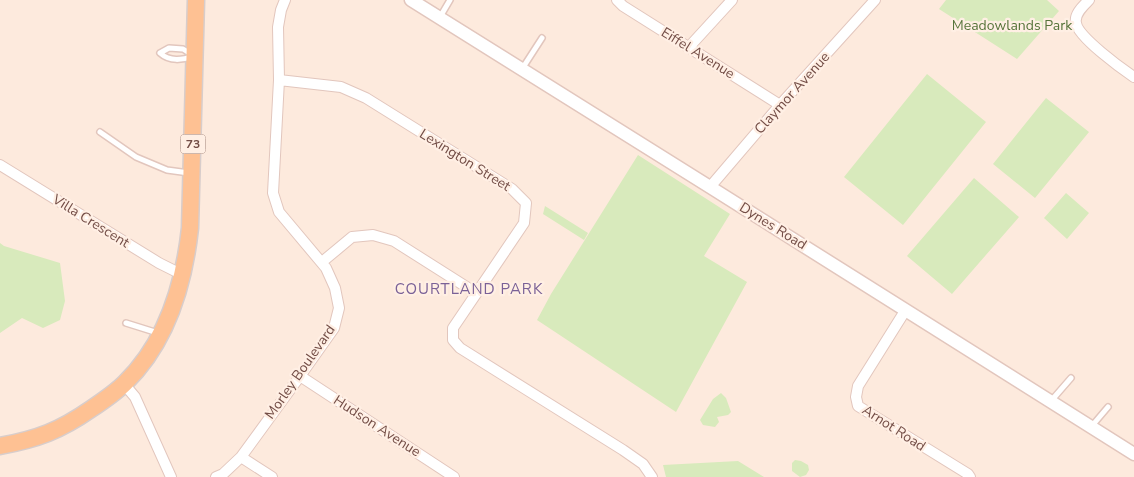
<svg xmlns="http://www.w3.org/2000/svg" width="1134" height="477" font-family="'Nunito Sans',sans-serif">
<rect width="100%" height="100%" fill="#fdeadd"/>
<!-- green -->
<path fill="#d8eabc" d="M946 0H1047L1059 11 1017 59 939 9Z
M927 74 986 122 903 225 844 177Z
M1046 98 1089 132 1035 198 993 164Z
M638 155 730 214 704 256 747 282 676 412 537 320 551 294Z
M974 178 1019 217 952 294 907 256Z
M1066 193 1089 213 1067 239 1044 218Z
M545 206 588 233 584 240 543 214Z
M0 243 4 246 60 263 65 301 60 320 43 328 22 318 0 333Z
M721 393 726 398 731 412 728 415 717 417 719 422 715 427 703 425 700 420 713 399Z
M795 460 801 461 808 465 809 470 806 475 800 477 792 471V463Z
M738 461 764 477H666L663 465Z"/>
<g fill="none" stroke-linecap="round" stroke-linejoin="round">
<defs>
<path id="service" d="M440 17 450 0
M169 48 183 49 194 56C182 60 170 62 160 53Z
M522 69 542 38
M100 132 136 157 167 170 189 173
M126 323 158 333
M1051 401 1071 378
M1091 427 1108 407"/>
<path id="minor" d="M617 0 623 6 780 105
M1089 0C1083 6 1074 14 1076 23 1078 37 1122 69 1134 77
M689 47 732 0
M279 80 341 87 366 98 512 189 526 203 524 223 453 328V340L460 348 623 450 643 464 652 477
M0 165 159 263 183 275
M710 187 780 105 875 0
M322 262 352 237 373 235 394 241 476 293
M905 311 858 386 856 397 858 406 968 474 970 477
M300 376 454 477
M124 384 135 397 171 477
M241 457 272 477
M216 477 223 474 241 457 300 376 334 328 339 308 335 288 326 268 279 212 273 193 279 80 278 27 281 10 285 0"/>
<path id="tertiary" d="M411 0 710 187 1134 454"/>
<path id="primary" d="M0 446C16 443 33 439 48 433 63 427 78 418 91 409 103 401 115 393 125 383 166 343 184 284 190 228L196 0"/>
</defs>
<!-- service casing -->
<use href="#service" stroke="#e2c6bd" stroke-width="8"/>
<!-- minor casing -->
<use href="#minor" stroke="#e2c6bd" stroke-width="12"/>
<!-- tertiary casing -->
<use href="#tertiary" stroke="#e2c6bd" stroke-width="15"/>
<!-- primary casing -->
<use href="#primary" stroke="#d8cdcb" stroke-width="19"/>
<!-- service -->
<use href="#service" stroke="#fff" stroke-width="5"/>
<!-- minor -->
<use href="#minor" stroke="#fff" stroke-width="10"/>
<!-- tertiary -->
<use href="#tertiary" stroke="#fff" stroke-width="12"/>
<!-- primary -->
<use href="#primary" stroke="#fec193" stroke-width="16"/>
</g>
<g text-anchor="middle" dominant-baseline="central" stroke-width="4.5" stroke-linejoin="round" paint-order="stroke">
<!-- shield labels -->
<rect fill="#ffefe4" stroke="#9d7e75" stroke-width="1" x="180.5" y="134.5" width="25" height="19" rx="4"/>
<g font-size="12" font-weight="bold" fill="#734d46">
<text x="193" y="144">73</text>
</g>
<!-- park labels -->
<g font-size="14" fill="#57743b" stroke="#ffefe4">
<text x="1012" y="25">Meadowlands Park</text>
</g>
<!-- street labels -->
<g font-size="14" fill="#734d46" stroke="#ffefe4">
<text transform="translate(698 53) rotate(32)">Eiffel Avenue</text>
<text transform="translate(792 93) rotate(-48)">Claymor Avenue</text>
<text transform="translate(465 160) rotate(32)">Lexington Street</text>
<text transform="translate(91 221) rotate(32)">Villa Crescent</text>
<text transform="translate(773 226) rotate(32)">Dynes Road</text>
<text transform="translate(300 372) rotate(-55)">Morley Boulevard</text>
<text transform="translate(377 426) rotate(33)">Hudson Avenue</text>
<text transform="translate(894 428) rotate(33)">Arnot Road</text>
</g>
<!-- neighbourhood labels -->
<g font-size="15" letter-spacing="1" fill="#7a6197" stroke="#ffefe4">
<text x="469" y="289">COURTLAND PARK</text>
</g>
</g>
</svg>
